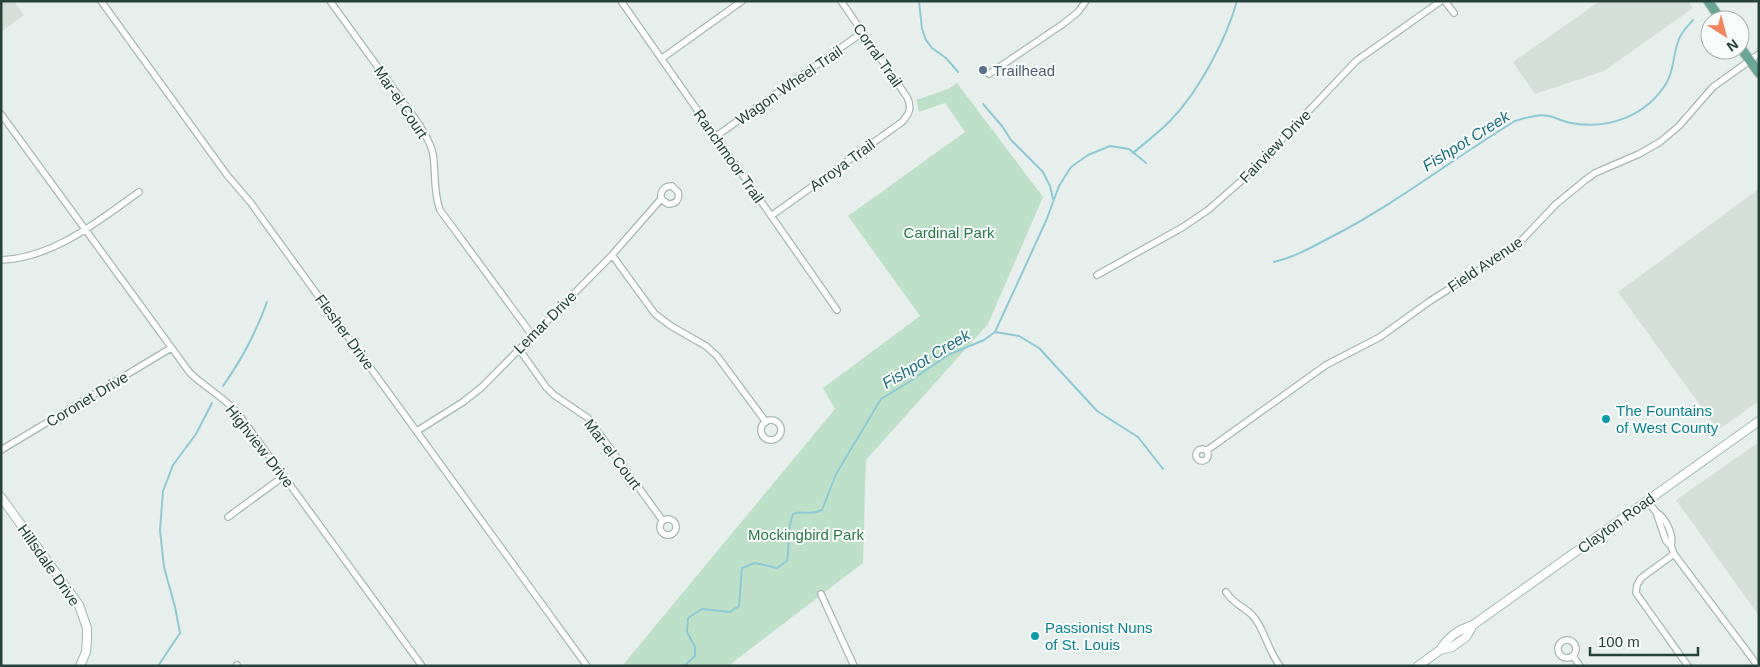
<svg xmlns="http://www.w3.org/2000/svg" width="1760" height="667" font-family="Arial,sans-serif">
<rect width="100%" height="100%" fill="#e6efeb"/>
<!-- built -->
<path fill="#d4dfda" d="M1 1H14L24 15 1 32Z
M1600 1H1688L1693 8 1604 71 1535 94 1513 62Z
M1759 189V401L1718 430 1618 292Z
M1759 442V616L1676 500Z"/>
<!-- green -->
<path fill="#bfe0c8" d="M957 83 1043 197 988 324 866 460 863 563 728 666H622L835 409 823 388 920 316 848 216 965 132 945 103 919 112 916 100 948 89Z"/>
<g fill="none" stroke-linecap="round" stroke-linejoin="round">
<!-- stream -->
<path stroke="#8ec9d4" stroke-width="2" d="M919 1 922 29 926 40 932 48 946 58 958 72
M983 104 1002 126 1011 140 1043 172 1050 186 1053 199
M1133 153C1145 143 1158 133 1169 122 1198 93 1226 40 1237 1
M1274 262C1295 257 1314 246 1333 236 1397 203 1454 158 1515 121 1528 117 1540 113 1553 117 1559 119 1565 122 1571 123 1608 130 1647 116 1667 82 1674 70 1673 55 1678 42 1680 33 1687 27 1693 20
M995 332 1019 336 1039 348 1097 411 1138 437 1163 469
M223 386C240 362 257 330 267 302
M158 666 180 633 175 607 164 567 160 530 163 491 173 465 196 434 212 403
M684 666 695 656V647L687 632 688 618 702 609 730 612 739 606 742 568 755 563 777 568 787 561C790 543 786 532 793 514 804 510 810 516 822 510L836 474 881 399 909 382 948 355 984 340 995 332 1046 221 1059 186 1071 167 1088 155 1110 146 1129 149 1146 163"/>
<defs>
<path id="street" d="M101 1 227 175 251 203 266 224 587 666
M330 1 419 124C424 133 431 143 433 154 436 173 433 191 440 210L532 335
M621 1 837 310
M1445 1 1454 13
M661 59 742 1
M989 74 1063 24 1078 12 1086 1
M1 114 190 373C205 387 223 397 237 412L422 666
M715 137 863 32
M771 216 902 122C910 113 912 107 907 97L841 1
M612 255 655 314 671 326 706 346 717 356 766 422
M1 260C54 258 98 221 139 192
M1097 275 1183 227 1208 210 1248 175 1356 61 1441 1
M519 349 546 387 554 395 588 418 663 521
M761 430a10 10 0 1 1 20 0a10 10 0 1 1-20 0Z
M417 431 463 402 482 387 612 255 661 199C660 191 664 186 672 186L678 192C680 200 676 204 668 204L661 199
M1196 455a6 6 0 1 1 12 0a6 6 0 1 1-12 0Z
M1 450 171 348
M1206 451 1326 365 1380 337 1430 301 1506 253 1520 242 1556 204 1584 181 1595 173 1639 154 1660 142 1679 126 1713 87 1759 54
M1647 500 1656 512 1666 541 1671 546 1674 554 1758 666
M1656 512C1666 518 1674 535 1671 546
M228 517 284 476
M660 527a8 8 0 1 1 16 0a8 8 0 1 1-16 0Z
M1674 554 1641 578 1637 585 1636 593 1688 666
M1226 592C1234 605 1244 606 1253 616 1264 628 1268 651 1280 666
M821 594 854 666
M1558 649a9 9 0 1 1 18 0a9 9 0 1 1-18 0Z
M1573 656 1580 666
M237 666V665"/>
<path id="secondary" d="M1 497 79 605 87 628V639L86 652 80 666
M1440 650C1449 636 1458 630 1473 625L1759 421
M1418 666 1440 650 1452 647 1466 637 1473 625"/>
<path id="primary" d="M1708 1 1721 20
M1740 47 1759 73"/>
</defs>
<!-- street casing -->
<use href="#street" stroke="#a8b8b2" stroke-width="8"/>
<!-- secondary casing -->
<use href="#secondary" stroke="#a4bbb3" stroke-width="10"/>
<!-- primary casing -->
<use href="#primary" stroke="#c2cac8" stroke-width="11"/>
<!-- street -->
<use href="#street" stroke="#fff" stroke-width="5.5"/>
<!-- secondary -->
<use href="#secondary" stroke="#fff" stroke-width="8"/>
<!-- primary -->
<use href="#primary" stroke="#6aa596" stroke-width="9"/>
</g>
<!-- markers -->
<circle fill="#5c6f8a" stroke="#f7fbf9" stroke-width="2" cx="983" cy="70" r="5"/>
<g fill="#0f9aa8" stroke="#f7fbf9" stroke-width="2">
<circle cx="1606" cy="419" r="5"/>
<circle cx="1035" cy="636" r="5"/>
</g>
<g text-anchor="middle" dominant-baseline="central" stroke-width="4" stroke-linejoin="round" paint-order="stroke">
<!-- street labels -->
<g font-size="15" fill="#24423a" stroke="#f7fbf9">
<text transform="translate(878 55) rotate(55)">Corral Trail</text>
<text transform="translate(789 85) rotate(-35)">Wagon Wheel Trail</text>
<text transform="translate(401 102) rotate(56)">Mar-el Court</text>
<text transform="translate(1275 146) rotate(-46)">Fairview Drive</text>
<text transform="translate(729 156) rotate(55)">Ranchmoor Trail</text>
<text transform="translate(842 165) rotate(-36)">Arroya Trail</text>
<text transform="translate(1485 264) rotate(-34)">Field Avenue</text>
<text transform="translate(545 322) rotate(-45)">Lemar Drive</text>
<text transform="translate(345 332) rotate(54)">Flesher Drive</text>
<text transform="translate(87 399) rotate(-31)">Coronet Drive</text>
<text transform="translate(260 446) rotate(52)">Highview Drive</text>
<text transform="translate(613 454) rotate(53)">Mar-el Court</text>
<text transform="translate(1616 523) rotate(-36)">Clayton Road</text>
<text transform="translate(49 565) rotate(55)">Hillsdale Drive</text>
</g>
<!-- service labels -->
<g font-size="15" fill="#4e5e75" stroke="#f7fbf9" text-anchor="start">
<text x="993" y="70">Trailhead</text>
</g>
<!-- park labels -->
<g font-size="15" fill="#2d7a4b" stroke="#f7fbf9">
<text x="949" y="232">Cardinal Park</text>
<text x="806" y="534">Mockingbird Park</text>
</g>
<!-- culture labels -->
<g font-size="15" fill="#0d838f" stroke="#f7fbf9" text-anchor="start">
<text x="1616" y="410">The Fountains<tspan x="1616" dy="17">of West County</tspan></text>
<text x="1045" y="627">Passionist Nuns<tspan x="1045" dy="17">of St. Louis</tspan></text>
</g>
<!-- water labels -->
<g font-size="16" font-style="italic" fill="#1c6f80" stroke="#f7fbf9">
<text transform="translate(1466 141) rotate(-32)">Fishpot Creek</text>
<text transform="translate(926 359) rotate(-31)">Fishpot Creek</text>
</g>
</g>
<!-- border -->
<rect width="1760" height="667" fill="none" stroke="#24423a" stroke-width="5"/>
<!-- north arrow -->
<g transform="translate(1725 35) rotate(144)"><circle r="24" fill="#f7fbf9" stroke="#a3b1ad"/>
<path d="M0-4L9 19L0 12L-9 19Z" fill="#f4845f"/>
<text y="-8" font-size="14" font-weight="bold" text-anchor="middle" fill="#24423a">N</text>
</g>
<!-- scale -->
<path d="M1590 647v8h108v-8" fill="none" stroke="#24423a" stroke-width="2.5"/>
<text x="1598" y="647" font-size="15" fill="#24423a" stroke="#f7fbf9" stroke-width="4" paint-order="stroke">100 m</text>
</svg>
